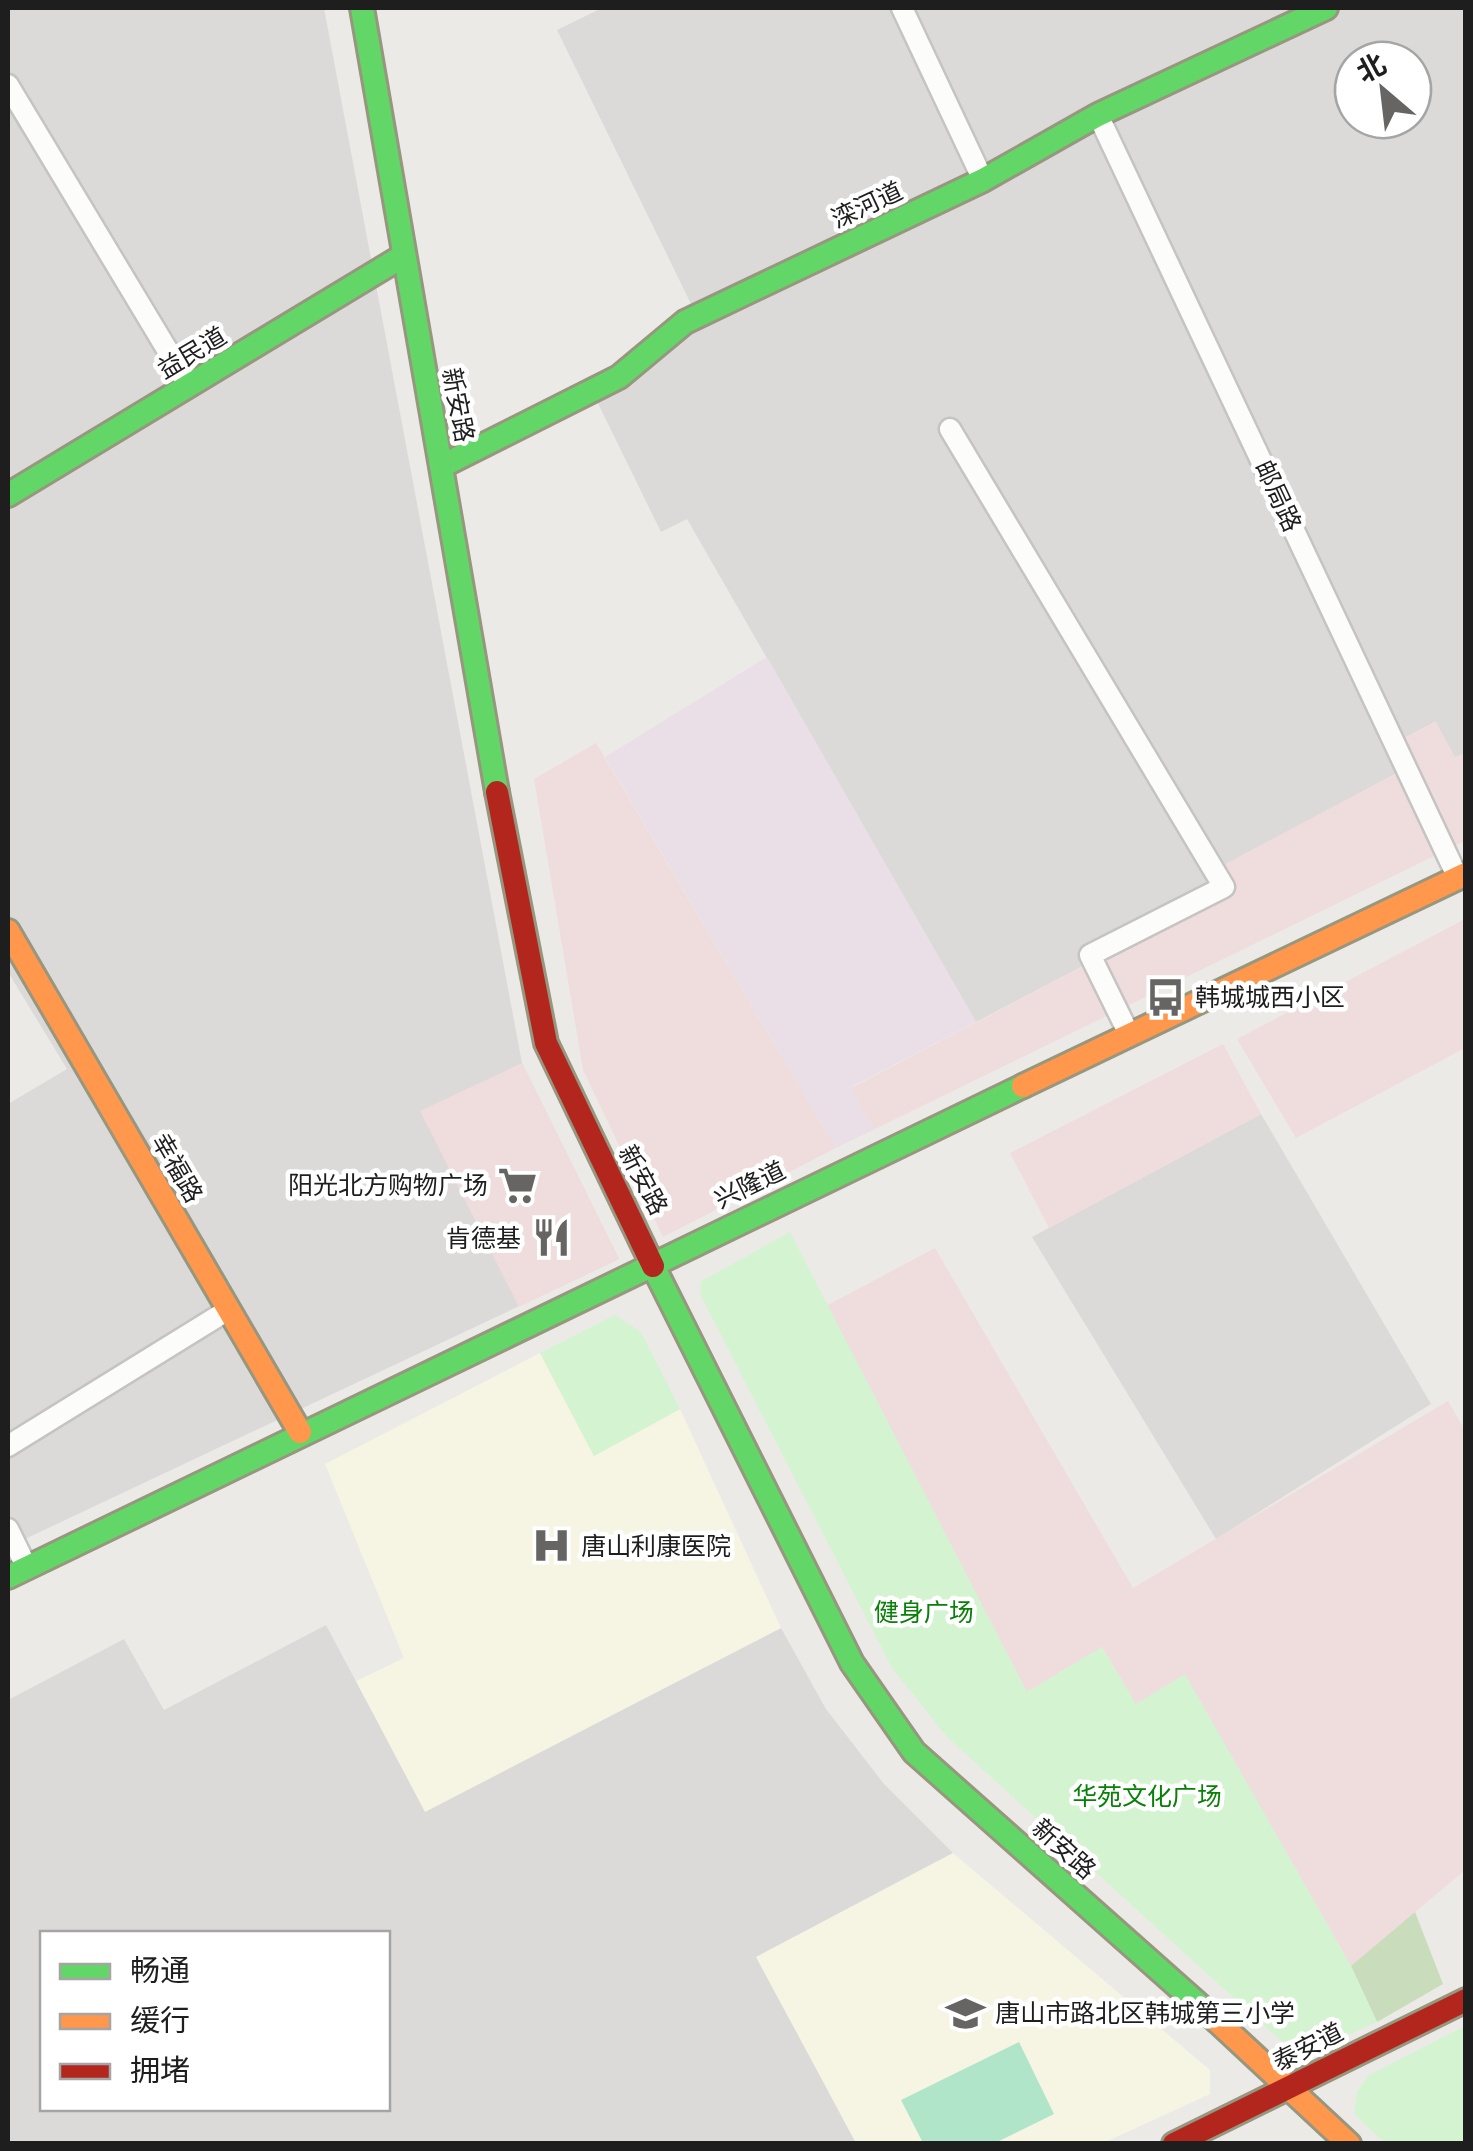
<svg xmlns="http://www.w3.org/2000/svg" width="1473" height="2151" font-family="Roboto,'Noto Sans SC',sans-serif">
<rect width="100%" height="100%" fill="#eceae7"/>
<!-- residential -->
<path fill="#dbdad8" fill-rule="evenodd" d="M8 8H324L522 1063 619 1259 8 1547V1104L67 1069 8 972Z
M602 8H1465V753L1455 758 1435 722 1385 748 1397 773 1215 870 1223 893 976 1022 687 519 661 532 589 385 694 310 557 30ZM1353 60H1413V120H1353Z
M1261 1114 1431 1404 1216 1539 1032 1237Z
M326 1625 425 1811 781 1628 826 1709 884 1784 953 1853 757 1957 856 2143 8 2144V1700L124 1639 164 1710ZM42 1934H388V2108H42Z"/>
<!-- commercial -->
<path fill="#efdddd" d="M1436 722 1455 757 1465 753V841L873 1130 851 1088 1223 893 1214 870 1397 773 1385 748Z
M596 743 836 1148 663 1237 583 1070 534 779Z
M1465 919V1048L1296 1138 1237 1039Z
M1223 1044 1261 1114 1049 1228 1010 1153Z
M522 1063 619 1259 519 1307 420 1111Z
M935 1248 1133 1588 1448 1401 1466 1432 1465 1870 1351 1966 1185 1675 1136 1705 1102 1647 1027 1692 826 1306Z"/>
<!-- industrial -->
<path fill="#eadee7" d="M767 657 976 1022 851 1087 873 1130 836 1148 605 757Z"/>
<!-- education -->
<path fill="#f6f4e2" d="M540 1353 594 1456 680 1409 781 1628 425 1812 356 1681 404 1658 325 1464Z
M953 1853 1210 2070V2094L1103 2143H856L756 1957Z"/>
<!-- forest -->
<path fill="#c9dcbb" d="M1415 1912 1443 1984 1377 2022 1351 1966Z"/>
<!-- park -->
<path fill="#d4f3d1" d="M790 1232 1027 1692 1102 1647 1136 1704 1185 1674 1351 1966 1377 2022C1343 2036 1314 2057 1279 2039L947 1737 892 1668 701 1296 700 1282Z
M615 1315 641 1332 680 1409 594 1456 540 1353Z
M1465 2026V2143H1385L1354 2114 1357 2092 1369 2075Z"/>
<!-- pitch -->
<path fill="#b0e5ca" d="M1019 2042 1054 2114 995 2143H923L901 2100Z"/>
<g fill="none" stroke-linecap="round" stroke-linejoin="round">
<defs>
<path id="street" d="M902 8 983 180
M8 85 189 386
M1098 115 1458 878
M950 429 1224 887 1090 955 1129 1034
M8 1446 228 1310
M8 1529 27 1568"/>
<path id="fast" d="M362 8 497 792
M442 466 619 377 685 322 983 180 1098 115 1326 8
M8 495 403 256
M653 1266 852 1663 914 1752 1217 2021
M8 1577 1023 1086"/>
<path id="slow" d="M8 931 300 1432
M1023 1086 1466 874
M1217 2021 1349 2144"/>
<path id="jam" d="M497 792 546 1043 653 1266
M1174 2144 1466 2000"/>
</defs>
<!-- street casing -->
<use href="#street" stroke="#c5c4c3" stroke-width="25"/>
<!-- fast casing -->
<use href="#fast" stroke="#97967e" stroke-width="28"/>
<!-- slow casing -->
<use href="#slow" stroke="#97967e" stroke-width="28"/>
<!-- jam casing -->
<use href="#jam" stroke="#97967e" stroke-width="28"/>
<!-- street -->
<use href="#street" stroke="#fcfcfb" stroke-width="20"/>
<!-- fast -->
<use href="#fast" stroke="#63d668" stroke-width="22"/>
<!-- slow -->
<use href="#slow" stroke="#ff974d" stroke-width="22"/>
<!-- jam -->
<use href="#jam" stroke="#b3261e" stroke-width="22"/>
</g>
<!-- icons -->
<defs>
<symbol id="bus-bare" viewBox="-9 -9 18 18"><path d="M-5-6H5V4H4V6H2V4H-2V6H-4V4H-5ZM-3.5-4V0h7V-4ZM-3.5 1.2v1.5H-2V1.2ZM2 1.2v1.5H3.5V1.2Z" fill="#666564" stroke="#fff" stroke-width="2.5" paint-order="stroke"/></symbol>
<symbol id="supermarket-bare" viewBox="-9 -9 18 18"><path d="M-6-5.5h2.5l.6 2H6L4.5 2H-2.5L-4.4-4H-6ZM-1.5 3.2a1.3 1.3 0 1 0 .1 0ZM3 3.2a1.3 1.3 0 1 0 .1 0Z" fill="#666564" stroke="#fff" stroke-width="2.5" paint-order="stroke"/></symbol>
<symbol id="restaurant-bare" viewBox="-9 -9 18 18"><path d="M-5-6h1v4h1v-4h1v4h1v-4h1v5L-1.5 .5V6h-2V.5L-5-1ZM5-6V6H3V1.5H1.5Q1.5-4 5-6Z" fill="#666564" stroke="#fff" stroke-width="2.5" paint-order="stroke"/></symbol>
<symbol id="hospital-bare" viewBox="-9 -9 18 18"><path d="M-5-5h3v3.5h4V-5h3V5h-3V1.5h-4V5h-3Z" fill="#666564" stroke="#fff" stroke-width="2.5" paint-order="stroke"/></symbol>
<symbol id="school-bare" viewBox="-9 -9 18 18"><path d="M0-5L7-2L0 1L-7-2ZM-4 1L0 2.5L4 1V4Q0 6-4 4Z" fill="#666564" stroke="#fff" stroke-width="2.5" paint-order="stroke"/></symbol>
</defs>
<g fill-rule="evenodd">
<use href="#bus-bare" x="1138" y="970" width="55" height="55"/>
<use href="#supermarket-bare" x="490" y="1158" width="55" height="55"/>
<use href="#restaurant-bare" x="524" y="1210" width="55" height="55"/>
<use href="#hospital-bare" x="524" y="1518" width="55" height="55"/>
<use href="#school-bare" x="938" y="1986" width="55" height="55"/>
</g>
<g text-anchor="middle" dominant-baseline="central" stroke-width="9" stroke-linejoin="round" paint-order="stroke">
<!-- street labels -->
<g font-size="25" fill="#1e1e1e" stroke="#fff">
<text transform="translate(867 205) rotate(-25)">滦河道</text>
<text transform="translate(192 353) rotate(-31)">益民道</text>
<text transform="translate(458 405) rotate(79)">新安路</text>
<text transform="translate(1278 496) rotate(65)">邮局路</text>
<text transform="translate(177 1168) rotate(60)">幸福路</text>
<text transform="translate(643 1180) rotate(62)">新安路</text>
<text transform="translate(750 1185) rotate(-26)">兴隆道</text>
<text transform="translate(1064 1849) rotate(42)">新安路</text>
<text transform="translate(1308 2047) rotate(-27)">泰安道</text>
</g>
<!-- poi labels -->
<g font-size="25" fill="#1e1e1e" stroke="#fff" text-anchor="start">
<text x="1195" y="997">韩城城西小区</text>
<text x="488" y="1185" text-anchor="end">阳光北方购物广场</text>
<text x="521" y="1238" text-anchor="end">肯德基</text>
<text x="581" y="1546">唐山利康医院</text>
<text x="995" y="2013">唐山市路北区韩城第三小学</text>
</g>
<!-- park labels -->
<g font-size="25" fill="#098108" stroke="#fff">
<text x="924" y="1612">健身广场</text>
<text x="1147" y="1796">华苑文化广场</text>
</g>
</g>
<!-- border -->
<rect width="1473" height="2151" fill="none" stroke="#1e1e1e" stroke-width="20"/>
<!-- legend -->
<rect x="40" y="1931" width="350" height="180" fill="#ffffff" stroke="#a5a5a5" stroke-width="2.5"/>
<rect x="60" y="1964" width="50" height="15" fill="#63d668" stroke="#a5a5a5" stroke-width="2.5"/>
<text x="130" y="1981" font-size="30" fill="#1e1e1e">畅通</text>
<rect x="60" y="2014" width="50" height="15" fill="#ff974d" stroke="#a5a5a5" stroke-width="2.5"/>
<text x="130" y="2031" font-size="30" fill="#1e1e1e">缓行</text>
<rect x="60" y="2064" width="50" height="15" fill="#b3261e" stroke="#a5a5a5" stroke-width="2.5"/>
<text x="130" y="2081" font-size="30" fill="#1e1e1e">拥堵</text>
<!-- north arrow -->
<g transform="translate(1383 90) rotate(332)"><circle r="48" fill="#ffffff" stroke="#a5a5a5" stroke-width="2.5"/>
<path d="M0-8L18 38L0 25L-18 38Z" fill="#666564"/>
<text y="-15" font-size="28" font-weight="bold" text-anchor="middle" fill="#1e1e1e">北</text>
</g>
</svg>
